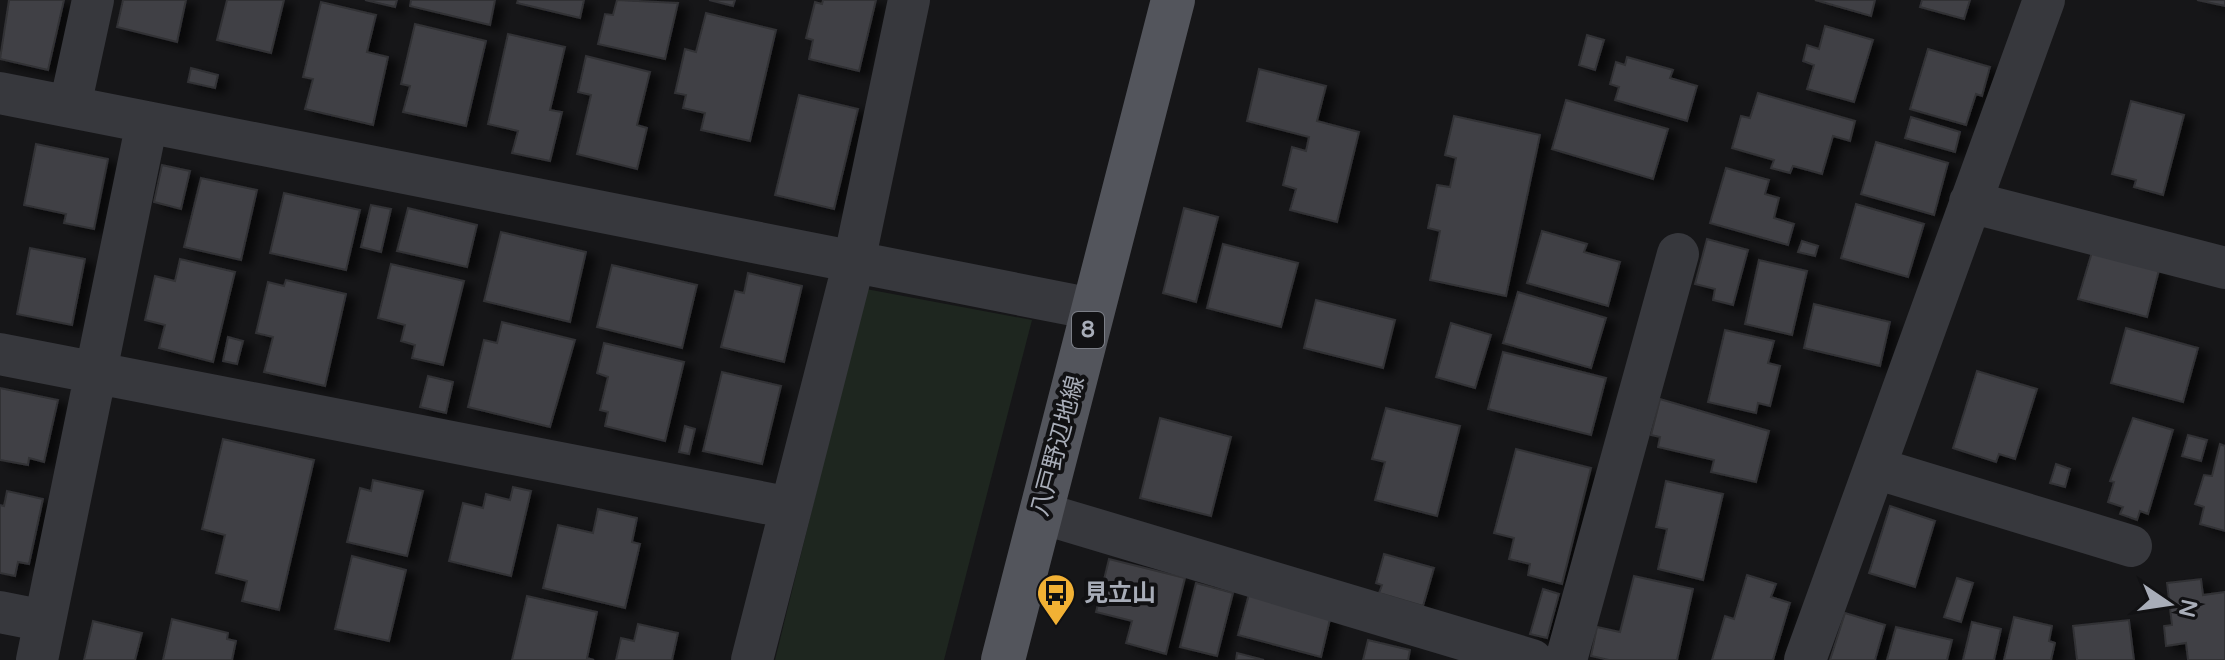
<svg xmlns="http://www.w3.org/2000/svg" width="2225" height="660" font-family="'Varela Round','Noto Sans JP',sans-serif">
<defs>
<filter id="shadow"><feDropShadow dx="9" dy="5" stdDeviation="4" flood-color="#0009"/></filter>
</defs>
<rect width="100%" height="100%" fill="#161618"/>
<!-- green -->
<path fill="#1e261f" d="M866 289 1032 320 944 660H775Z"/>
<!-- building -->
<path fill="#404145" stroke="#303034" stroke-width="2" filter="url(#shadow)" d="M9 0H64L48 70 0 59Z
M123 0H186L177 42 117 27Z
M227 0H284L271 53 217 40Z
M365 0H397L395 7Z
M411 0H495L490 25 410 6Z
M518 0H584L580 18 517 3Z
M617 0 678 3 665 59 598 44 605 14 613 15Z
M709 0H735L733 6Z
M823 0H876L859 71 809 59 813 40 806 38 815 2 822 4Z
M1815 0H1875L1871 16Z
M1922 0H1970L1964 19 1920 7Z
M2197 0H2225V6Z
M321 2 376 15 367 52 388 57 373 125 305 109 313 79 303 77Z
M706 13 776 30 750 141 701 130 705 113 683 108 686 95 675 93 685 49 696 52Z
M415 24 486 41 466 126 403 112 410 86 401 84Z
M1825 26 1873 40 1854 102 1807 89 1814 65 1803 61 1807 45 1819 49Z
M508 34 565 47 550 110 562 112 550 161 512 153 518 131 488 124Z
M1587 35 1604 40 1595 70 1579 65Z
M1928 49 1990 67 1982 96 1976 94 1966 125 1910 109Z
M586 56 650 72 637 125 647 128 637 169 577 154 591 95 578 92Z
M1627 57 1673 70 1670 78 1697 86 1687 121 1615 100 1619 87 1610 84 1616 62 1625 65Z
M191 68 218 75 215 88 188 82Z
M1259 69 1326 86 1317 121 1359 132 1337 222 1290 210 1296 189 1283 185 1292 147 1306 151 1309 137 1247 121Z
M1758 93 1855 121 1850 141 1833 136 1822 174 1793 166 1790 173 1771 168 1774 160 1732 148 1741 116 1750 118Z
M799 95 858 109 834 209 775 195Z
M1566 100 1668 129 1653 179 1552 149Z
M2131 101 2184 115 2163 195 2134 187 2136 180 2112 174Z
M1454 116 1540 135 1506 296 1430 280 1440 231 1428 228 1437 185 1450 187 1456 158 1445 155Z
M1911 117 1960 132 1955 152 1905 138Z
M1876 142 1948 163 1934 215 1861 194Z
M36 144 108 159 94 229 64 223 66 214 24 205Z
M162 165 190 171 181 209 154 202Z
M1726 168 1769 180 1765 194 1779 198 1774 218 1794 224 1788 245 1710 223Z
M201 178 257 190 241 260 184 247Z
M284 193 360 210 346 270 270 253Z
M1856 204 1924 224 1908 277 1841 258Z
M371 205 391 209 381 252 361 247Z
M408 208 477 225 467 267 397 251Z
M1184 208 1218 217 1196 302 1163 293Z
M1542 231 1587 244 1584 252 1620 262 1608 306 1527 283Z
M501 232 586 252 570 322 484 301Z
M1707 239 1748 250 1733 305 1713 300 1715 289 1695 284Z
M1802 241 1818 246 1815 256 1798 252Z
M1223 244 1298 263 1281 327 1207 308Z
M30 248 85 259 72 325 17 314Z
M2092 252 2159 270 2147 317 2078 299Z
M180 259 235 272 213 362 159 348 165 325 145 320 155 276 175 281Z
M1759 260 1807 271 1792 335 1745 324Z
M391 264 464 281 443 365 412 358 415 345 401 341 405 325 378 318Z
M612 265 697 285 682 348 597 327Z
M748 273 802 286 784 362 721 347 735 291 744 293Z
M286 280 346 294 325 386 264 372 273 337 256 333 268 282 284 286Z
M1518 292 1606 318 1591 368 1503 343Z
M1316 300 1395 320 1383 368 1304 348Z
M1814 304 1890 322 1880 366 1804 348Z
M502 322 575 340 550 427 468 407 484 340 497 343Z
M1451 323 1491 335 1475 388 1436 377Z
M2126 328 2198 348 2183 402 2111 383Z
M1725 330 1774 341 1768 363 1780 366 1770 406 1758 403 1756 413 1708 402Z
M228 337 243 341 237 364 223 361Z
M604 343 684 362 665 441 605 426 608 412 600 410 608 377 597 373Z
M1503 352 1606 378 1591 435 1488 409Z
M1977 371 2037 389 2015 459 1999 454 1996 462 1953 448Z
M722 372 781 386 762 464 703 451Z
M428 376 453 382 446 413 420 407Z
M0 388 58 400 44 462 29 458 28 465 0 460Z
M1660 399 1769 431 1756 482 1711 472 1714 460 1658 447 1660 437 1651 435Z
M1386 408 1460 426 1437 516 1375 500 1385 462 1372 459Z
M1160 418 1231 437 1211 516 1140 498Z
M2133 418 2173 430 2148 514 2140 511 2137 520 2120 514 2123 507 2108 502 2114 482 2110 481Z
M685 426 695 429 689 454 679 452Z
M2188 435 2207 440 2201 461 2182 456Z
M223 439 314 460 279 610 242 601 247 581 216 573 225 535 202 529Z
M2220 444 2225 446V531L2200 524 2204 507 2195 504 2204 475 2212 476Z
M1516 449 1591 468 1562 584 1528 575 1530 564 1509 559 1514 538 1494 533Z
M2056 464 2070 469 2065 487 2050 483Z
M373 480 423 491 407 556 347 542 360 488 371 491Z
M1666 481 1723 494 1703 580 1658 569 1667 529 1656 527Z
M513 487 531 491 511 576 449 561 463 503 483 508 486 494 510 500Z
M7 491 43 499 29 564 18 562 15 576 0 573V505L4 506Z
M1890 506 1935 521 1915 587 1869 573Z
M598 509 637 518 632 542 640 544 625 608 543 588 558 525 593 533Z
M1384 554 1434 568 1423 606 1379 593 1382 585 1376 583Z
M352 556 406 570 389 641 335 629Z
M1109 559 1185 578 1166 654 1126 643 1132 621 1096 612Z
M1747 575 1776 584 1771 597 1790 603 1773 660H1712L1725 616 1734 619Z
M1634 576 1693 589 1677 660H1609L1591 656 1597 627 1620 632Z
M1957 578 1973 583 1961 622 1944 617Z
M2201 579 2203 595 2225 592V660H2188L2186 643 2166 646 2164 626 2172 625 2167 583Z
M1196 583 1233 593 1217 656 1180 647Z
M1543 589 1559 594 1547 638 1530 634Z
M1249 594 1331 615 1321 657 1238 635Z
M527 596 597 612 587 658 594 660H512Z
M1845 613 1885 625 1875 660H1830Z
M2014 617 2052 626 2049 641 2055 643 2051 660H2004Z
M172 619 228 633 227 639 236 641 232 660H163Z
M2129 620 2134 660H2077L2073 626Z
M93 621 142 633 135 660H84Z
M1972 622 2001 629 1994 660H1963Z
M638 624 678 633 672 660H616L621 638 634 641Z
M1896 627 1952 640 1947 660H1887Z
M1368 640 1410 650 1408 660H1363Z
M1237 653 1264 660H1236Z"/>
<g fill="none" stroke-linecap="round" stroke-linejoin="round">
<!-- street -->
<path stroke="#37383d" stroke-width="42" d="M0 93 1093 309
M70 106 93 0
M1970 202 2225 268
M0 354 791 508
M1875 468 2131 546
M1041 513 1532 660
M0 612 45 621
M37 660 147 122
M752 660 854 262 909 0
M1566 660 1678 254
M1805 660 2044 0"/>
<!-- primary -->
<path stroke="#53555c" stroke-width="44" d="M1003 660 1173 0"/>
</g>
<!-- icons -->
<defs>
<symbol id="bus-pin" viewBox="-11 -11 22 30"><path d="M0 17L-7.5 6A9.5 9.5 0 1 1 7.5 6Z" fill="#f2b134" stroke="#111113"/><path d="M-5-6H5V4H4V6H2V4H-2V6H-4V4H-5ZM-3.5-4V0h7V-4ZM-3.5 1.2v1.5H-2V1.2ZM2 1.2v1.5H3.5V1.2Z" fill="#111"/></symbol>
</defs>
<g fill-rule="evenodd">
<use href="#bus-pin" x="1034" y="571" width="44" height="60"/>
</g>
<g text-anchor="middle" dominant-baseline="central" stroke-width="8" stroke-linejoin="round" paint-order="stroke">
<!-- shield labels -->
<rect fill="#111113" stroke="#7b7e86" stroke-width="2" x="1072" y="312" width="32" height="36" rx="6"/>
<g font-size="22" font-weight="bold" fill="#a8adb8">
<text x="1088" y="330">8</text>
</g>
<!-- street labels -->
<g font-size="24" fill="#a8adb8" stroke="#111113">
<text transform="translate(1058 446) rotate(-75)">八戸野辺地線</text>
</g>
<!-- poi labels -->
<g font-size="24" font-weight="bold" fill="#a8adb8" stroke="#111113" text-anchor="start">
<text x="1084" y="593">見立山</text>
</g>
</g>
<!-- north arrow -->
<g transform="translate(2169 604) rotate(103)" stroke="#111113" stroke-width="6" paint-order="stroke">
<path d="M0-6L14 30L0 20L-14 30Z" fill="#a8adb8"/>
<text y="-12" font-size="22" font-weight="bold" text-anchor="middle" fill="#a8adb8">N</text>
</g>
</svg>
